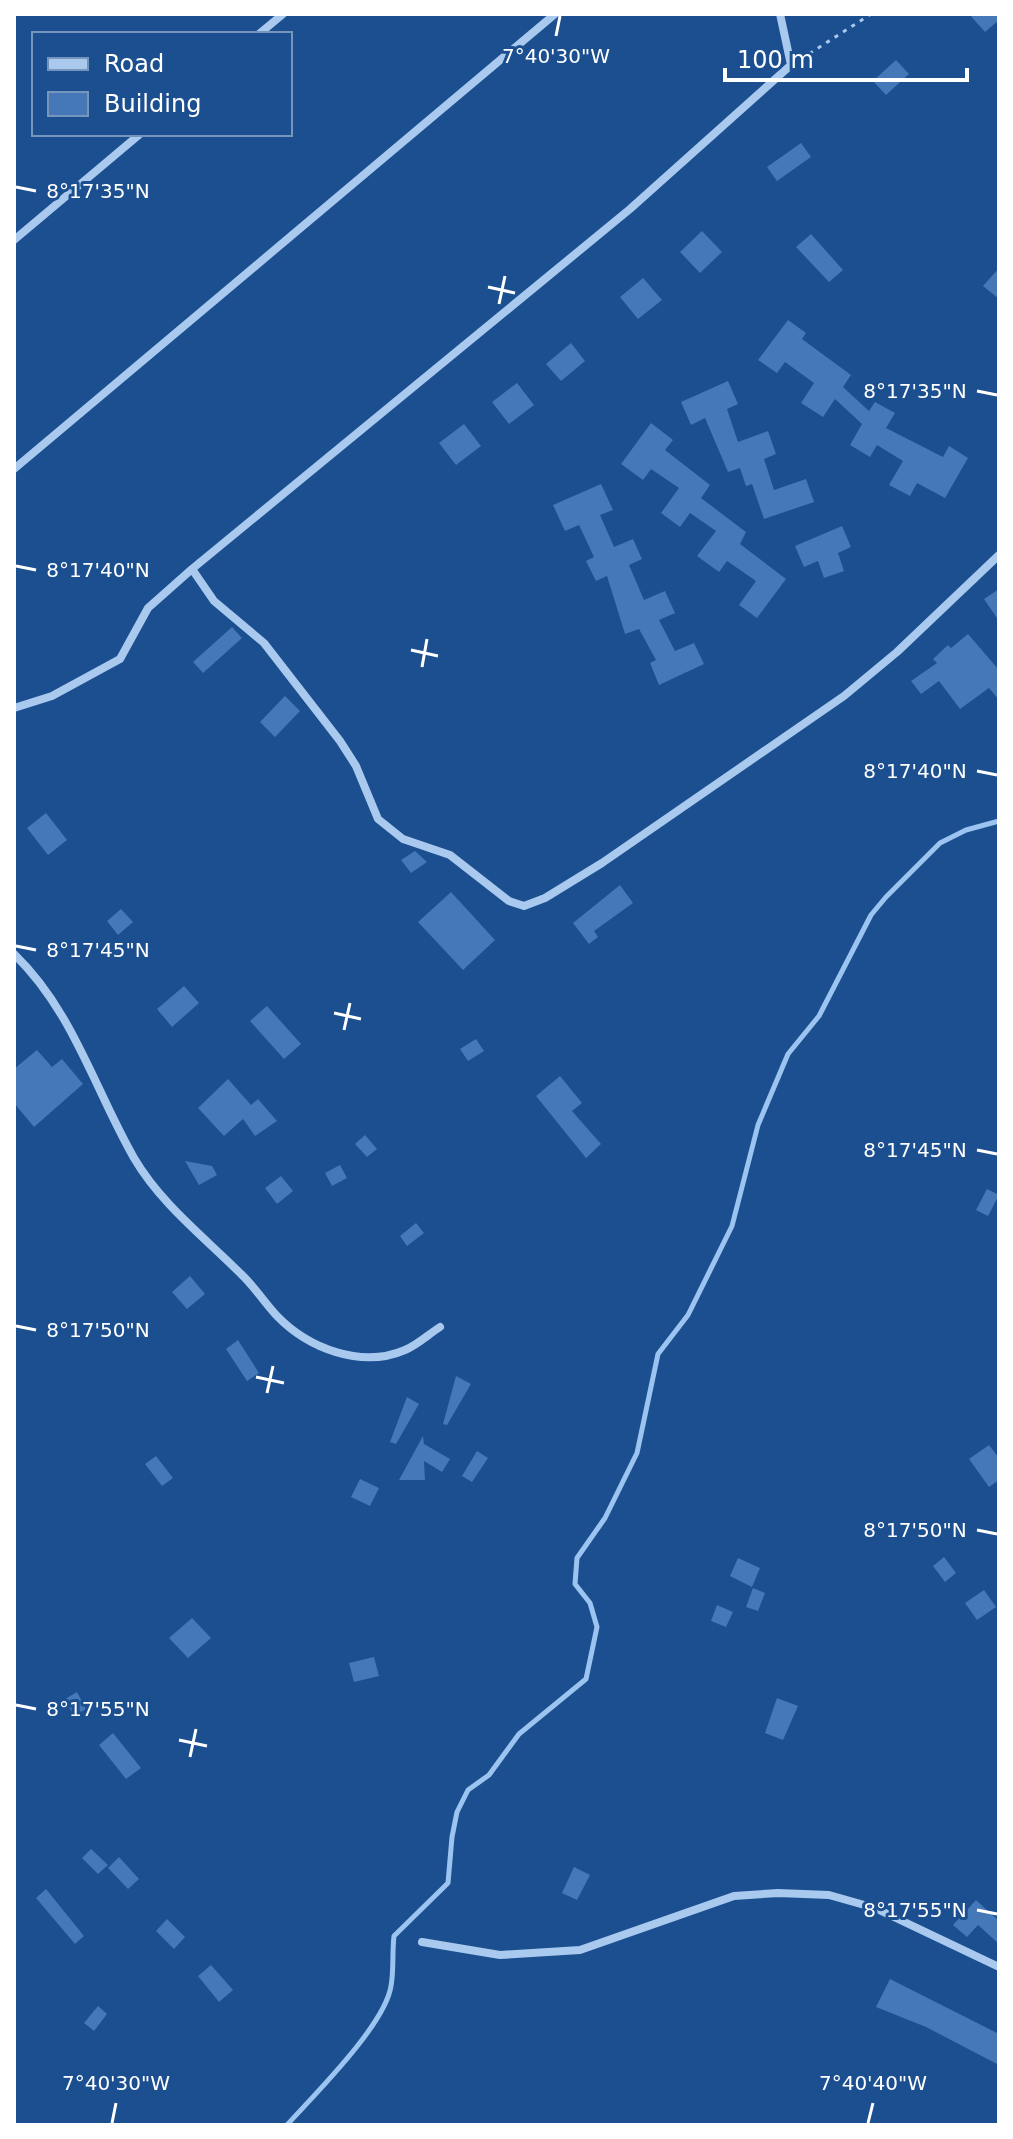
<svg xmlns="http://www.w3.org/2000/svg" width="1013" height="2139" font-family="'DejaVu Sans',sans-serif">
<rect width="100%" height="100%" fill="#1b4f8f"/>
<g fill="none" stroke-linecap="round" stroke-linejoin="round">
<!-- stream -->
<path stroke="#9cc4f0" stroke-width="5" d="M287 2125C315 2094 385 2025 391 1986 394 1970 392 1953 394 1936L448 1883 452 1837 457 1812 468 1790 489 1775 519 1734 586 1679 597 1627 590 1603 575 1584 577 1558 605 1518 637 1453 658 1354 688 1315 732 1226 758 1125 788 1054 819 1016 871 915 886 897 940 843 966 830 999 821"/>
</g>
<!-- building -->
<path fill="#4478b7" d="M969 14H999V20L985 32Z
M896 60 909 74 886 95 873 81Z
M801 143 811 157 777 181 767 167Z
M702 231 722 252 700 273 680 252Z
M811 234 843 270 829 282 796 247Z
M999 268V299L983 286Z
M643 278 662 300 638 319 620 297Z
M788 320 806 333 802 339 851 375 843 387 869 411 875 402 895 413 886 428 943 457 949 446 968 458 945 498 917 483 910 496 889 485 903 461 877 445 870 457 850 445 862 424 835 399 823 417 801 403 814 383 785 362 777 373 758 360Z
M571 343 585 361 561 381 546 364Z
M728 381 738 404 727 409 738 442 768 431 776 454 764 459 774 490 806 479 814 502 764 519 752 484 746 486 740 468 728 472 705 418 691 425 681 402Z
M517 383 534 405 509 424 492 402Z
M651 423 673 440 665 450 710 485 701 498 746 532 740 544 786 579 757 618 739 605 756 581 727 561 719 572 697 556 716 531 690 513 680 527 661 513 679 488 651 469 643 480 621 464Z
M464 424 481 446 456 465 439 443Z
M601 484 613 510 600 515 614 547 633 539 642 559 629 565 644 600 665 591 675 613 659 620 675 651 694 643 704 664 659 685 650 663 656 660 639 629 625 634 607 576 596 581 586 561 594 557 579 525 565 531 553 505Z
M842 526 851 547 838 553 844 571 824 578 818 561 804 567 795 546Z
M999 589V621L984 599Z
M232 627 242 638 203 673 193 662Z
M968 634 999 670V700L989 688 960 709 939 681 921 694 911 681 937 663 933 659 948 645 951 648Z
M285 696 300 711 275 737 260 722Z
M46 813 67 840 48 855 27 828Z
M415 851 427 862 411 873 401 860Z
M620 885 633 903 594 931 598 937 589 944 573 923Z
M451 892 495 940 463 970 418 922Z
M121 909 133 922 118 935 107 921Z
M184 986 199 1003 172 1027 157 1009Z
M267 1006 301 1044 284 1059 250 1021Z
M476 1039 484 1051 468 1061 460 1049Z
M37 1050 52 1067 62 1059 83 1084 34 1127 14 1103V1069Z
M560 1076 582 1103 572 1111 601 1144 586 1158 536 1096Z
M228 1079 251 1105 258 1099 277 1121 255 1136 243 1119 224 1136 198 1108Z
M365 1135 377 1149 367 1157 355 1144Z
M185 1161 212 1166 217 1175 199 1185Z
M340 1165 347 1178 332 1186 325 1173Z
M281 1176 293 1191 277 1204 265 1188Z
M987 1189 999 1195 988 1216 976 1210Z
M416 1223 424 1233 407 1246 400 1236Z
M190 1276 205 1294 187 1309 172 1292Z
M238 1340 259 1373 247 1381 226 1349Z
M456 1376 471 1384 447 1425 443 1424Z
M407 1397 419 1404 396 1444 390 1442Z
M423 1436 424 1444 450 1459 442 1472 424 1461 425 1480H399Z
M989 1445 999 1458V1480L989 1487 969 1459Z
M477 1451 488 1458 472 1482 462 1476Z
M156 1456 173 1478 162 1486 145 1464Z
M360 1479 379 1488 370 1506 351 1497Z
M944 1557 956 1573 945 1582 933 1566Z
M738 1558 760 1568 752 1587 730 1576Z
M753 1588 765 1593 758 1611 746 1607Z
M984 1590 996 1607 977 1620 965 1603Z
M717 1605 733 1612 726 1627 711 1621Z
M192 1618 211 1638 188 1658 169 1638Z
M374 1657 379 1676 354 1682 349 1663Z
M77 1692 86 1709 74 1716 65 1699Z
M777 1698 798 1706 783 1740 765 1733Z
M113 1733 141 1768 126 1779 99 1745Z
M91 1849 108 1865 98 1874 82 1858Z
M119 1857 139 1879 128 1889 108 1868Z
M574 1867 590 1875 577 1900 562 1893Z
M46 1889 84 1936 75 1944 36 1898Z
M976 1900 999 1921V1944L978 1925 967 1937 953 1925Z
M167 1919 185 1937 174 1949 156 1931Z
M211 1965 233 1990 219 2002 198 1976Z
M890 1979 999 2034V2065L926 2027 876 2007Z
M98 2006 107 2014 94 2031 84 2023Z"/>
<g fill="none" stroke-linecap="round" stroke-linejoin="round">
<!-- path -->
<path stroke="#a9c9ee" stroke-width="3" stroke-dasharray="4 6" stroke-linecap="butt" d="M801 59 871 14"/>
<!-- minor -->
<path stroke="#a9c9ee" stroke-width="8" d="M259 34 283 14
M14 240 140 134
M14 469 555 14
M192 569 214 601 264 643 340 741 356 766 378 819 403 839 450 855 509 901 524 906 545 898 602 863 844 696 897 652 999 555
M14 708 52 696 120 659 148 608 192 569 630 209 791 65 780 14
M14 954C73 1011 94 1088 134 1158 161 1204 204 1237 241 1274 254 1286 264 1302 277 1316 308 1348 361 1369 405 1350 417 1345 429 1334 440 1327
M422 1942 500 1955 580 1950 734 1896 778 1893 829 1895 875 1908 999 1967"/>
</g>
<!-- ticks -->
<path fill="none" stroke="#fff" stroke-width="3" d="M556 36 560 16M16 187 36 191M488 287 515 293M499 304 505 276M977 391 997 395M16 566 36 570M411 650 438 656M422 667 427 639M977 771 997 775M16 946 36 950M334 1013 361 1019M344 1030 350 1003M977 1150 997 1154M16 1326 36 1330M256 1377 284 1383M267 1393 273 1366M977 1530 997 1534M16 1705 36 1709M179 1740 207 1746M190 1757 196 1729M977 1910 997 1914M112 2123 116 2103M868 2123 873 2103"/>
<g font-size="20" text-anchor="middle" fill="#fff" stroke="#1b4f8f" stroke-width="6" stroke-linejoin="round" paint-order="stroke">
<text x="556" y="63">7°40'30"W</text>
<text x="98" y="198">8°17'35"N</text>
<text x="915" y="398">8°17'35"N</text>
<text x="98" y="577">8°17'40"N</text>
<text x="915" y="778">8°17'40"N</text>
<text x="98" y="957">8°17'45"N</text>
<text x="915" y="1157">8°17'45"N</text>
<text x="98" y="1337">8°17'50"N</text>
<text x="915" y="1537">8°17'50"N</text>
<text x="98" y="1716">8°17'55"N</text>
<text x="915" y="1917">8°17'55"N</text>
<text x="116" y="2090">7°40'30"W</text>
<text x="873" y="2090">7°40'40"W</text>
</g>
<!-- border -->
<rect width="1013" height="2139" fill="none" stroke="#ffffff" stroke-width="32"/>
<!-- legend -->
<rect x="32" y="32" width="260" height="104" fill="#1b4f8f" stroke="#7695bc" stroke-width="2"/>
<rect x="48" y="58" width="40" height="12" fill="#a9c9ee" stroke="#7695bc" stroke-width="2"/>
<text x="104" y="72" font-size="24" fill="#ffffff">Road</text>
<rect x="48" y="92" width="40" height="24" fill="#4478b7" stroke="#7695bc" stroke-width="2"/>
<text x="104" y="112" font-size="24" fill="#ffffff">Building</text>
<!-- scale -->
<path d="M725 68v12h242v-12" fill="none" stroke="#ffffff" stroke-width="4"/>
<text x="737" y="68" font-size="24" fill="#ffffff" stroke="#1b4f8f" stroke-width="6" paint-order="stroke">100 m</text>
</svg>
